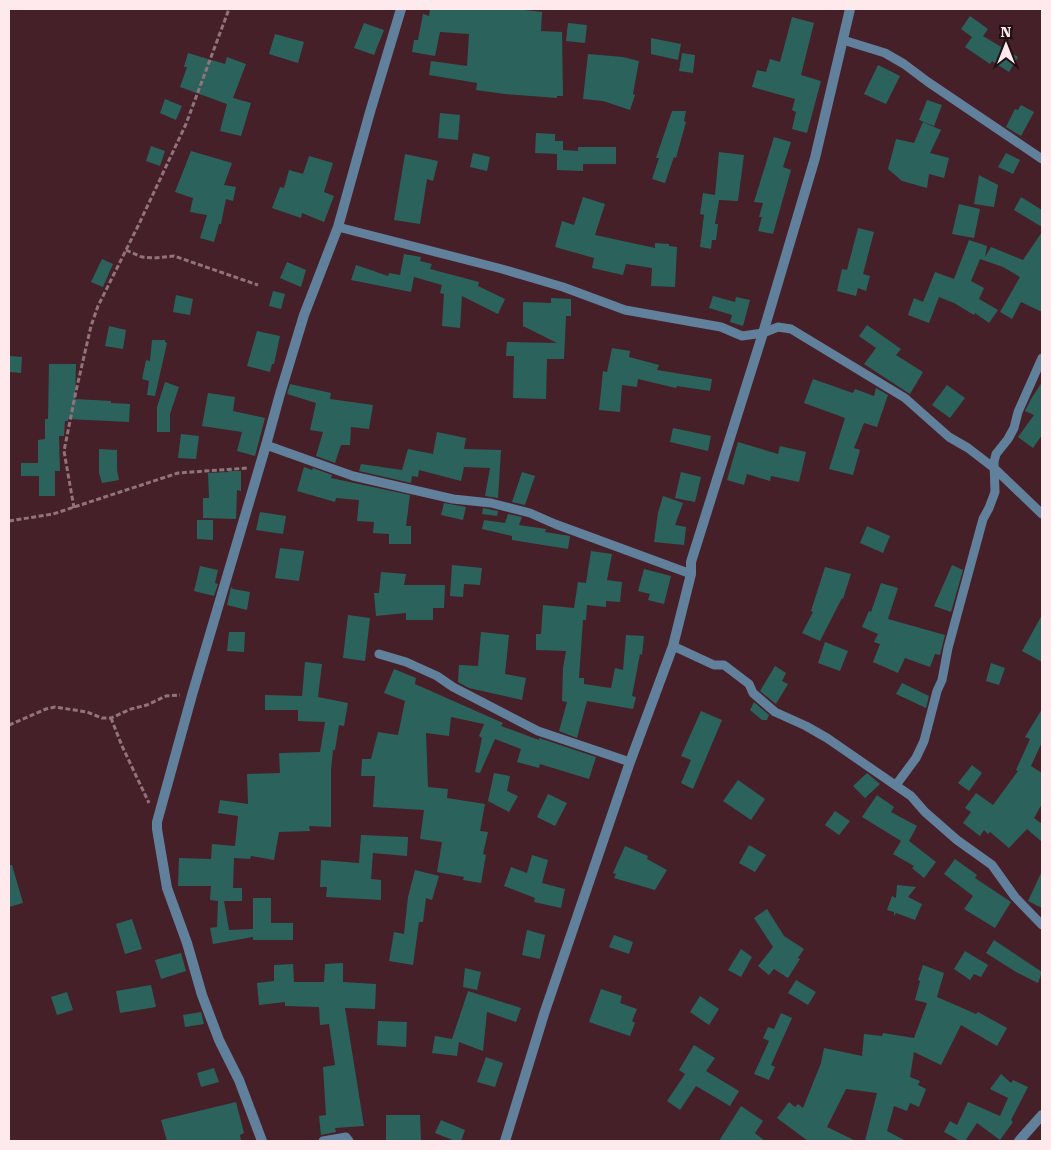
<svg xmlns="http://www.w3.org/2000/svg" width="1051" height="1150" font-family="'Roboto Serif',serif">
<rect width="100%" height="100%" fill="#452029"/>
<!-- building -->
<path fill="#2c625c" d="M430 9H516L542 12 541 31 562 32 563 96H557V98L505 94 476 90 477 83 429 75 431 61 467 66 469 34 440 32 435 56 412 52 414 40H418L423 14 429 16Z
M970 16 988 29 983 36 1018 57 1009 72 992 61 990 64 965 47 972 37 961 29Z
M792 17 814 23 801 75 821 81 807 133 792 129 796 112 792 110 795 99 752 87 757 70 766 72 770 59 780 62Z
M364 23 384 30 374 55 354 48Z
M568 23 587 25 585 43 566 41Z
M275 34 304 42 298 63 269 54Z
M651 38 681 44 678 60 651 54Z
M188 53 225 64 227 57 246 64 233 98 251 103 241 136 220 131 227 104 180 87 187 67H184Z
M682 53 695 55 693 73 679 71Z
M588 54 623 57 639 61 633 94 635 95 630 110 603 101 583 99Z
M878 65 900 76 886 104 864 94Z
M165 99 182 106 176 120 160 113Z
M927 100 942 105 934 126 919 120Z
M1021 105 1034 112 1021 136 1006 127 1015 109 1018 110Z
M672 111H686L684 121 686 122 676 158 674 157 665 183 652 179 659 158H656Z
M440 113 460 115 458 140 438 138Z
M923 122 941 130 930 153 949 158 944 178 929 174 927 188 902 181 888 169 896 139 914 143Z
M536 133 555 134V141H563V150L578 151V147H616V164H583V171L557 170V154L535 153Z
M774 137 791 142 783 167 791 170 773 234 758 231 762 217H759L763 203 754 202Z
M151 146 165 151 160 166 146 161Z
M191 151 232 163 224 185 236 187 233 201 226 199 221 224H219L214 242 200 238 207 215 190 212 193 198 175 192Z
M719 152 744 155 738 201 719 200 715 224H718L716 240H712L711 249 700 247 704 215 700 214 703 193 715 195Z
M473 153 490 157 487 171 470 167Z
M1006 153 1020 160 1013 174 998 167Z
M405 154 438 161 433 181 427 179 420 224 394 220Z
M309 156 333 163 324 192 334 196 324 222 302 213 301 218 272 208 280 187 284 188 289 170 303 174Z
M979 175 998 185 994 207 974 204Z
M583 197 605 204 595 235 655 248V243L669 244V246L677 247 675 287 651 286 652 268 626 264 623 275 592 268 594 258 555 247 562 221 574 225Z
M1021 197 1042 210V227L1014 210Z
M959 204 980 209 974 238 952 234Z
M858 228 874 232 863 274 870 276 866 291 858 288 856 296 837 291 842 269 847 270Z
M1042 232V312L1021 302 1012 319 1000 312 1020 277 1003 267 980 259 971 281 984 288 979 299 998 310 989 323 975 313 974 315 954 303 939 297 929 323 908 315 914 298 923 302 935 272 954 279 969 240 987 246 985 257 991 247 1023 260Z
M404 254 421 257 420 261 432 264 430 269 479 282 478 286 505 299 498 314 462 296 460 328 442 326 444 294 440 293 442 285 414 277 411 292 351 280 356 265 388 276 389 273 400 275Z
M102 259 113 264 103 287 91 282Z
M287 262 306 270 301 287 280 278Z
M273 291 285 294 281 309 269 306Z
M176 295 193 299 190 315 173 312Z
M713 296 735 302 736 297 750 300 743 326 730 322 732 315 709 308Z
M551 298 571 299V316H566L564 359H547L546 399 513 398 514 356H506L507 342 557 343 523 326V302L551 303Z
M867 325 901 349 896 355 923 372 910 394 864 364 876 348 859 336Z
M109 326 126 330 123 349 105 346Z
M257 331 280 336 274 364H272L270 372 247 366Z
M152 340H165V342L167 343 155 396 147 395 149 381 142 379 146 360 150 361Z
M612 348 630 351 629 357 659 365 657 370 712 379 710 391 677 386 676 388 638 379 637 387 622 385 620 412 599 410 603 371 607 372Z
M9 356 22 357 21 373 9 372Z
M49 364H76L75 399 111 401V403L130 404 129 422 68 419V421H65L64 436H59L60 471H55V496H39V476H21V463H38V440L45 439V419H48Z
M813 379 853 393 855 389 874 396 876 388 888 395 877 427 864 423 854 448 860 450 853 475 829 469 845 418 804 403Z
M165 382 179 387 170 414V432H157V407Z
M1042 382V435L1033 448 1018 437 1034 415 1025 411 1031 399Z
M290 384 331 393 330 399 373 405 369 429 351 427 350 445H341L335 463 316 456 323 432 310 430 316 403 287 394Z
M947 385 965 398 950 418 932 405Z
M208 393 235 397 233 411 265 418 255 456 237 451 242 432 202 426Z
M673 428 711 436 708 451 670 442Z
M437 432 466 438 464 449 501 450 498 498 485 496 490 468 464 467 461 481 419 470 418 477 412 476 411 483 359 471 361 464 402 470 408 449 433 454Z
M181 434 199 436 196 459 178 458Z
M738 442 778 454 780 446 806 452 799 482 771 476 770 481 747 474 744 485 727 480Z
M99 449 117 450V470L119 480 102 483 99 473Z
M304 467 312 470 313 468 332 475 331 478 410 495 406 526H411V544H389V534L373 533 374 522 357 521 359 500 336 498 335 502 297 491Z
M228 471H241V491L237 490 236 519 203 518V498H209L208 473 228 472Z
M522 472 535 476 525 505 512 502Z
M681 472 701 477 695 502 675 498Z
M663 496 683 503 675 525 686 527 684 545 654 542 658 513Z
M444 503 466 507 463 520 441 515Z
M483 508 498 511 497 516 482 514Z
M260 512 286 516 283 534 256 530Z
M508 514 522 517 519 525 546 529 545 532 570 536 568 549 512 540V536L482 529 484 520 505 523Z
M197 520H213V540L197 539Z
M867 526 890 536 883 553 860 543Z
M280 548 304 551 299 581 275 578Z
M591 551 612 554 607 580 622 582 620 602 606 601V607L587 605 586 620H583L579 678H584V684L611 688 615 668 623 670 626 635 644 636 642 655 640 654 632 696 636 697 633 709 587 701 577 738 559 731 567 702 562 701 563 668 566 651 536 650V634H541L543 605 574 608 578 582 586 583Z
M452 565 482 568 480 585 464 584 463 597 450 596Z
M952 565 963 570 951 612 934 606Z
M200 566 218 570 215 583 218 584 214 596 194 591Z
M825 567 851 574 843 599 842 598 820 641 802 633 813 612 811 611Z
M644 569 671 576 664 604 648 600 650 594 638 591Z
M381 572 406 574 404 585H445L444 608H433V620H406V613L376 616 374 593H379Z
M881 583 898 588 888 619 945 635 940 655 935 654 930 667 905 658 898 673 873 662 880 644 874 642 878 634 862 627 869 611 871 612Z
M231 587 233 589 250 592 247 610 227 605Z
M348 615 370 618 365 661 343 658Z
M1042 615V662L1022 651Z
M229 632H245L244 652 227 651Z
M481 632 509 635 505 674 526 678 522 700 469 688 458 682 459 665 478 666Z
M825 642 848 651 840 671 818 663Z
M305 662 322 664 318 697 348 703 344 726 339 725 335 750H333L331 770V827L309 826 310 831 279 832 274 860 251 856 250 859 234 858 233 888H242V901H224L229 930 253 929V898H271V923H293V940H253V937L213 944 210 928 217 927 218 901 210 900 211 886H178L179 858 211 859 212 844 235 846 238 816 218 813 220 800 248 804 247 774 280 773 279 753 320 752 325 722 298 721V710H265V695L302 696Z
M991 663 1005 668 999 685 986 681Z
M775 666 786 673 782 681 788 684 776 704 760 691Z
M394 669 416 678 415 684 503 723 501 726 539 740V738L596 757 589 779 540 764 539 768 517 762 521 749 495 739 480 773 475 772 482 738 479 736 484 724 451 717 449 736 426 733 428 787 448 789 447 798 485 804 480 831 488 832 483 854 486 855 481 883 463 880 464 877 437 872 442 842 420 839 424 810 373 807 375 776H361L362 759H371L378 732 398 735 405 701 384 693Z
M902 683 929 696 926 708 896 694Z
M754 702 769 715 767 720H762L750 710Z
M1042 709V745L1041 744 1031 766 1042 773V804L1034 818 1042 824V842L1027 829 1009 848 990 832 988 834 984 830 980 836 963 823 971 812 965 808 976 793 993 805 1018 771 1016 770 1030 739 1025 737Z
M701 711 722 720 693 789 681 783 691 760 681 756Z
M972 765 982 773 969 791 958 783Z
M494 773 510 776 507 791 518 796 509 812 488 801Z
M867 773 880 784 865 798 853 786Z
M738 780 765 799 751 820 723 801Z
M548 794 567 803 555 826 537 817Z
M877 795 894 807 891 812 917 826 909 841 936 862 924 878 912 868 914 866 893 854 901 841 862 817Z
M835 811 850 821 839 835 825 825Z
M361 835 408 837 407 856 373 853 371 879 381 880V900L326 897 327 887H320L321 860 359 863Z
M749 845 766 855 755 872 739 863Z
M625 846 648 856 647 859 667 870 655 890 614 878 616 874 613 873Z
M532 855 548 860 542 883 565 889 561 908 534 902 535 898 504 886 511 867 527 873Z
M955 859 977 875 975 878 1011 902 995 928 964 909 973 896 944 874Z
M9 865H12L23 903 9 907Z
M415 870 439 876 432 900 426 898 423 922H419L413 965 389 961 394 932 404 934 408 897Z
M1042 871V908L1028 901Z
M897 885 916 887 908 897 922 904 915 920 896 913 894 916V912L887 910 892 896 896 898Z
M767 909 784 936 804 949 798 958 800 959 788 978 774 969 769 975 758 966 773 947 754 918Z
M132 919 142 949 125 954 116 924Z
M527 930 545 935 540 959 522 955Z
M614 935 633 942 629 954 609 947Z
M994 940 1042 972 1038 983 1016 972 986 953Z
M741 949 752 957 741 977 728 970Z
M965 951 988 965 981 977 974 974 970 980 954 969Z
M181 953 186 971 161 979 155 960Z
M343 963V982L376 984 375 1009 345 1008 364 1126 335 1128 336 1132 321 1135 319 1116 326 1115 323 1067 335 1065 329 1024 320 1025 319 1007 285 1006V1002L259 1005 257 983 274 981V965L293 964 294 982H324L325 964Z
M923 965 944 973 937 997 976 1014 978 1012 1007 1028 997 1046 961 1025 941 1065 914 1052 910 1077 920 1081 918 1085 926 1089 919 1107 910 1103 907 1111 894 1106 887 1131 906 1141H865L877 1093 846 1089 827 1127 856 1141H808L777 1118 789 1102 795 1107 798 1104 803 1108 821 1063 824 1048 862 1056 864 1034 882 1036 883 1033 914 1038 927 1003 915 1000 920 981 918 980Z
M465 968 481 972 477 990 463 987Z
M796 980 816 992 808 1005 788 993Z
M151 985 156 1007 120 1013 116 991Z
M601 989 622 996 620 1003 637 1009 632 1021 635 1023 630 1036 589 1022Z
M468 991 521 1008 516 1022 487 1012 483 1051 459 1042 457 1056 432 1053 435 1036 452 1039Z
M67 992 73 1010 57 1015 51 997Z
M700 996 719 1009 709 1025 690 1012Z
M201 1012 204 1024 185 1027 183 1015Z
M781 1013 792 1018 771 1065 775 1067 769 1080 754 1074 769 1041 763 1038 768 1027 774 1029Z
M378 1021 407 1022 406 1047 377 1045Z
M694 1045 715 1058 706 1071 739 1091 730 1106 696 1086 680 1110 667 1101 685 1074 679 1070Z
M486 1057 503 1063 495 1087 477 1082Z
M214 1068 219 1082 201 1087 197 1073Z
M1001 1074 1011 1083 1013 1080 1028 1087 1011 1120 1013 1122 1000 1140 977 1123 965 1141H960L944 1132 950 1121 957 1125 968 1102 1000 1116 1008 1098 990 1089Z
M236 1102 244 1133 240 1135 241 1141H167L161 1120Z
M741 1106 763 1121 755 1133 765 1141H719Z
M386 1115H420L421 1141H386Z
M441 1120 465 1130 461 1141H455L435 1133Z"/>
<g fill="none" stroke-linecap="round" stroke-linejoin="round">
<!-- path -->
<path stroke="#917379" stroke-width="3" stroke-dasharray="5 2.5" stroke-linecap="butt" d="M126 250 142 257 154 258 174 256 258 285
M74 508 64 451 76 391 91 326 98 306 139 224 186 124 229 9
M9 521 53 514 178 473 248 468
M111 718 122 746 149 803
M9 725 46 709 55 707 87 712 102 718H111L131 709 147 705 166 696 180 695"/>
<!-- lane -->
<path stroke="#60809c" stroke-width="9" d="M843 40 885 53 904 64 928 82 1042 159
M338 227 502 269 563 287 625 310 721 327 742 336 763 333 778 327 791 329 905 398 949 437 968 448 994 468 1042 514
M266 445 353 476 453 499 491 503 530 513 555 524 691 574
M673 646 714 665H724L749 684 753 693 775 712 806 726 827 738 911 796 925 812 957 840 992 865 1015 897 1042 925
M379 654 406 662 437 676 453 687 538 731 630 762
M896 785 916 758 924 741 937 691 942 680 948 648 983 519 989 508 995 492 994 462 996 454 1008 439 1014 428 1018 412 1042 358
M323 1141 346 1137 349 1141"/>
<!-- street -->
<path stroke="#60809c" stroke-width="10" d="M262 1141 239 1080 219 1040 202 995 187 943 167 888 157 829V822L192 695 266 445 280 394 304 315 338 227 370 112 401 9
M505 1141 544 1014 630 762 673 646 691 574V562L763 333 815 158 850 9
M1019 1141 1042 1115"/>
</g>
<!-- border -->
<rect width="1051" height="1150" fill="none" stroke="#feeaed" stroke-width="20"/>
<!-- north arrow -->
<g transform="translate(1006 45)" stroke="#201013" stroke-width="4" paint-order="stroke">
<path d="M0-4L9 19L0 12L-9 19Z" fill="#feeaed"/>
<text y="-8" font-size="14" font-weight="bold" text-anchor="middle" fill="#feeaed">N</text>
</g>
</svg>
